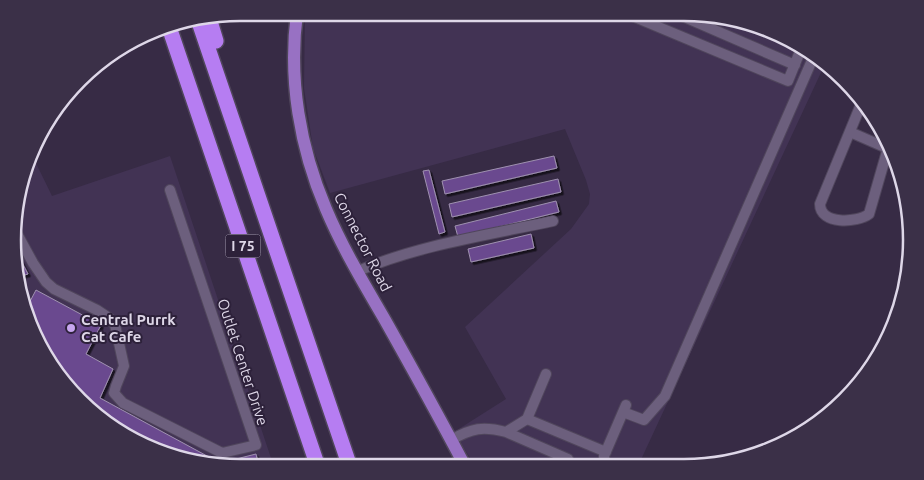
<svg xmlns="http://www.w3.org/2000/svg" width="924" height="480" font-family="Ubuntu,sans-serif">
<defs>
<filter id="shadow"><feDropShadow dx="2.5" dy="2.5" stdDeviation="0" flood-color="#0009"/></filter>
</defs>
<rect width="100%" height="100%" fill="#372b45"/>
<!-- built -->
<path fill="#423354" d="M305 13H699L785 36 824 66 638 466H475L454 432 506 399 465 327 571 229 589 204 590 194 586 180 565 129 330 193 313 148 304 88Z
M32 155 52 196 170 156 274 467H225L139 444 69 390 30 327 13 255 20 181Z"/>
<!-- building -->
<path fill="#6b4a8f" stroke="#9f91b0" filter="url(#shadow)" d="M554 156 557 168 445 194 442 181Z
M429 170 445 232 439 234 423 171Z
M558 179 561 192 452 217 449 204Z
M556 201 559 212 458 237 455 226Z
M531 234 534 248 471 262 468 249Z
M14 247 28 274 18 277 13 255Z
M36 290 101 325 86 354 113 369 100 398 220 463 256 454 259 467H225L139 444 69 390 30 327 26 309Z"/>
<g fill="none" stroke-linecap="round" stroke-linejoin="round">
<defs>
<path id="minor" d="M625 13 788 81 801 49
M675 13 795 65
M770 32 793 42
M862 102 820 204C820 225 857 223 869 214L888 148
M850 132 889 149
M15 230 33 263 46 282 54 289 97 310 109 318 115 325 124 366 116 386 114 393 123 403 222 453 256 445 170 190
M358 271C419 245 488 235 553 221
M546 374 527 419 606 452
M623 412 644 420 665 396 813 58
M506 432 527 419
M451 440C472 428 483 426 506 432L568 459
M605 466 604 456 626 405"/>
<path id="major" d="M297 13C288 79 300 148 326 209 342 247 364 284 385 320 412 368 439 417 465 466"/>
<path id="highway" d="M209 18 216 41
M198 19 350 467
M168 24 318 467"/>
</defs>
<!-- minor casing -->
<use href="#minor" stroke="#50465c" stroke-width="12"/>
<!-- major casing -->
<use href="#major" stroke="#50465c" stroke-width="15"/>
<!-- highway casing -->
<use href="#highway" stroke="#50465c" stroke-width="18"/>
<!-- minor -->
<use href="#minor" stroke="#6c5f7d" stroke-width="10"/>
<!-- major -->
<use href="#major" stroke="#9871c3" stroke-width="12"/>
<!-- highway -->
<use href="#highway" stroke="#b67df2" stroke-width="15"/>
</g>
<!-- markers -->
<circle fill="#c7a6ef" stroke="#2d213a" stroke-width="2" cx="71" cy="328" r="5"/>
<g text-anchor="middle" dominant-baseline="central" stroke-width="4" stroke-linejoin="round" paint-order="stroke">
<!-- shield labels -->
<rect fill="#2d213a" stroke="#a9a0b4" stroke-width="1" x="225.5" y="234.5" width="35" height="23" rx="4"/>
<g font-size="14" font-weight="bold" fill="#ded7e8">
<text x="243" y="246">I 75</text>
</g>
<!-- street labels -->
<g font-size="15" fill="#ded7e8" stroke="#2d213a">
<text transform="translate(363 242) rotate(63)">Connector Road</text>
<text transform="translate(243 362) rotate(72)">Outlet Center Drive</text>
</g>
<!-- poi labels -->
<g font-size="15" font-weight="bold" fill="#ded7e8" stroke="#2d213a" text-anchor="start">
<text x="81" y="319">Central Purrk<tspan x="81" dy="17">Cat Cafe</tspan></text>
</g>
</g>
<!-- crop -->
<path d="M0 0H924V480H0ZM240 21H684A219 219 0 0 1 903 240V240A219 219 0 0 1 684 459H240A219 219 0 0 1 21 240V240A219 219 0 0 1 240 21Z" fill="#3b3048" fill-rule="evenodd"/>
<path fill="none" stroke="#ded7e8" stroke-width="2.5" d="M240 21H684A219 219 0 0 1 903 240V240A219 219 0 0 1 684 459H240A219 219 0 0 1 21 240V240A219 219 0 0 1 240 21Z"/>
</svg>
